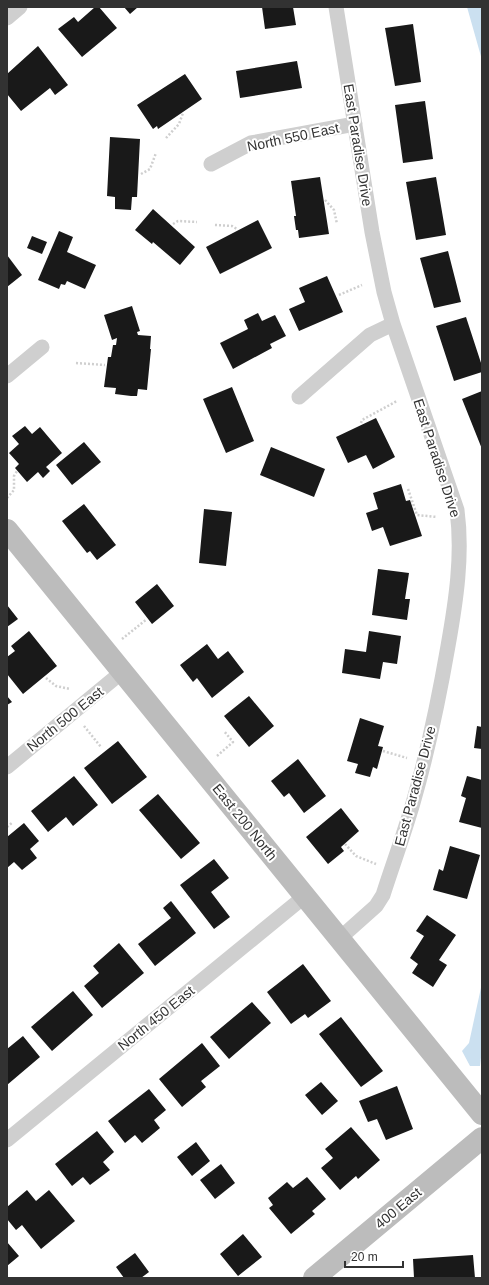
<svg xmlns="http://www.w3.org/2000/svg" width="489" height="1285" font-family="Arial,sans-serif">
<rect width="100%" height="100%" fill="#fff"/>
<!-- water -->
<path fill="#cbe0f0" d="M467 7H482V60Z
M482 983V1049L480 1066H470L462 1051 469 1043Z"/>
<!-- building -->
<path fill="#191919" d="M95 7H99L117 28 82 57 58 29 74 17 78 22Z
M124 7H138L130 14Z
M262 7H293L296 25 265 29Z
M413 24 421 82 395 86 385 28Z
M38 46 68 85 55 95 50 88 21 111 7 94V74Z
M297 61 302 88 240 98 236 71Z
M185 74 202 99 158 129 157 126 153 129 137 105Z
M425 101 433 159 403 163 395 105Z
M110 137 140 139 137 197H132L131 210 115 209V197L107 196Z
M320 177 329 234 299 238 298 230H296L294 216H296L291 181Z
M436 177 446 235 416 240 406 182Z
M153 209 195 247 180 265 153 242 152 244 135 230Z
M258 220 272 248 220 274 206 247Z
M59 231 73 237 67 252 96 265 85 289 67 281 65 285 61 284 59 289 38 280Z
M32 236 47 242 42 254 27 248Z
M448 251 461 302 434 308 420 258Z
M7 255 22 275 7 287Z
M327 276 343 312 299 331 289 309 305 302 299 288Z
M132 306 140 331 137 332 138 335 151 336 150 349H151L147 390 138 389 137 396H131L115 394 116 388 104 387 108 357H111L113 345H116L117 338 112 340 104 315Z
M258 313 262 321 275 315 286 336 270 344 272 348 233 369 220 343 248 329 244 320Z
M466 317 482 366V372L454 381 436 326Z
M232 387 254 441 226 453 203 399Z
M482 391V449L462 399Z
M376 418 395 457 373 469 366 455 348 463 336 437Z
M25 426 32 434 40 427 62 453 46 467 50 471 43 478 38 472 27 482 15 468 19 464 9 453 19 444 12 436Z
M84 442 101 462 72 485 56 465Z
M271 447 325 469 314 497 260 475Z
M401 484 406 501 410 500 422 536 390 546 383 527 372 531 366 513 378 509 373 493Z
M84 504 116 545 97 560 90 551 87 553 62 521Z
M204 509 232 512 226 566 199 563Z
M378 569 409 573 405 599H410L407 620 372 615Z
M157 584 174 606 152 624 135 602Z
M7 605 18 619 7 627Z
M29 631 57 666 23 694 7 674V657L15 651 11 646Z
M369 631 401 636 397 664 383 662 380 679 342 673 345 649 366 652Z
M207 644 218 659 228 651 244 672 212 698 197 678 193 682 180 665Z
M7 696 12 702 7 705Z
M249 696 274 726 249 747 224 716Z
M360 718 384 726 378 746 383 747 377 769 373 767 370 777 355 773 358 764 347 761Z
M477 726 482 727V749L474 748Z
M118 741 147 777 112 804 84 768Z
M298 759 326 796 304 813 289 793 284 797 271 781Z
M74 776 98 805 73 826 66 817 48 832 31 811Z
M467 776 482 780V828L459 822 466 798 461 796Z
M158 794 200 843 181 859 139 810Z
M341 808 359 831 341 847 344 851 328 864 306 837Z
M24 823 39 841 30 849 37 858 22 870 14 862 7 868V837Z
M450 846 480 855 467 899 433 890 439 869 443 871Z
M214 859 229 878 211 892 230 917 214 929 180 885Z
M171 901 196 933 155 966 138 944 171 918 163 908Z
M427 915 456 935 439 960 447 965 433 987 412 973 418 964 410 958 424 936 416 931Z
M119 943 144 973 102 1008 84 986 99 973 93 966Z
M303 964 331 1001 308 1018 305 1014 291 1024 267 992Z
M73 991 93 1015 52 1051 31 1027Z
M252 1002 271 1023 229 1059 210 1037Z
M341 1017 383 1071 361 1087 319 1034Z
M23 1036 40 1057 7 1085V1049Z
M202 1043 220 1066 201 1081 206 1087 182 1107 159 1079Z
M321 1082 338 1101 322 1115 305 1095Z
M397 1086 413 1129 386 1140 377 1119 368 1122 359 1101Z
M149 1089 166 1110 154 1120 160 1128 142 1143 135 1135 125 1143 108 1121Z
M351 1127 380 1160 358 1179 356 1176 340 1190 321 1168 333 1158 325 1149Z
M97 1131 114 1152 103 1162 110 1170 90 1185 83 1177 72 1186 55 1164Z
M196 1142 210 1161 192 1176 177 1157Z
M221 1164 235 1183 215 1199 200 1180Z
M307 1177 326 1199 312 1211 315 1214 291 1234 269 1208 273 1205 268 1198 287 1182 293 1188Z
M27 1190 36 1201 49 1190 75 1221 41 1249 22 1225 16 1230 7 1219V1207Z
M243 1234 262 1257 238 1276 220 1254Z
M7 1242 19 1256 7 1266Z
M135 1253 149 1272 141 1278H124L116 1267Z
M473 1255 475 1278H414L413 1259Z"/>
<g fill="none" stroke-linecap="round" stroke-linejoin="round">
<!-- path -->
<path stroke="#cfcfcf" stroke-width="2.5" stroke-dasharray="2 2" stroke-linecap="butt" d="M166 138 179 124 183 113
M141 174 150 169 156 153
M325 200 334 210 337 224
M173 224 178 221 197 222
M215 225 232 226 237 229
M339 295 362 285
M76 363 105 365
M361 423 362 420 397 401
M408 489 417 515 437 517
M7 498 14 490V476L17 471
M122 639 147 619
M46 678 56 686 70 689
M84 726 101 747
M383 751 407 758
M217 756 233 742 224 731
M7 827 13 822
M345 844 356 856 376 864"/>
<!-- street -->
<path stroke="#cfcfcf" stroke-width="15" d="M336 7 372 232 384 292 393 324 457 510C463 555 456 601 448 646 439 698 428 751 413 803 404 834 393 864 383 895L376 906 339 939
M7 18 20 7
M211 164 251 143 355 124
M7 376 42 347
M299 397 370 335 393 324
M7 767 122 672
M7 1140 305 896"/>
<!-- secondary -->
<path stroke="#bcbcbc" stroke-width="22" d="M7 530 482 1114
M314 1278 482 1138"/>
</g>
<g text-anchor="middle" dominant-baseline="central" stroke-width="4" stroke-linejoin="round" paint-order="stroke">
<!-- street labels -->
<g font-size="14" fill="#323232" stroke="#fff">
<text transform="translate(293 137) rotate(-12)">North 550 East</text>
<text transform="translate(358 145) rotate(81)">East Paradise Drive</text>
<text transform="translate(437 458) rotate(72)">East Paradise Drive</text>
<text transform="translate(65 719) rotate(-39)">North 500 East</text>
<text transform="translate(415 786) rotate(-75)">East Paradise Drive</text>
<text transform="translate(245 822) rotate(51)">East 200 North</text>
<text transform="translate(156 1018) rotate(-39)">North 450 East</text>
<text transform="translate(398 1208) rotate(-40)">400 East</text>
</g>
</g>
<!-- border -->
<rect width="489" height="1285" fill="none" stroke="#323232" stroke-width="16"/>
<!-- scale -->
<path d="M345 1261v6h58v-6" fill="none" stroke="#323232" stroke-width="2"/>
<text x="351" y="1261" font-size="12" fill="#323232" stroke="#ffffff" stroke-width="3" paint-order="stroke">20 m</text>
</svg>
